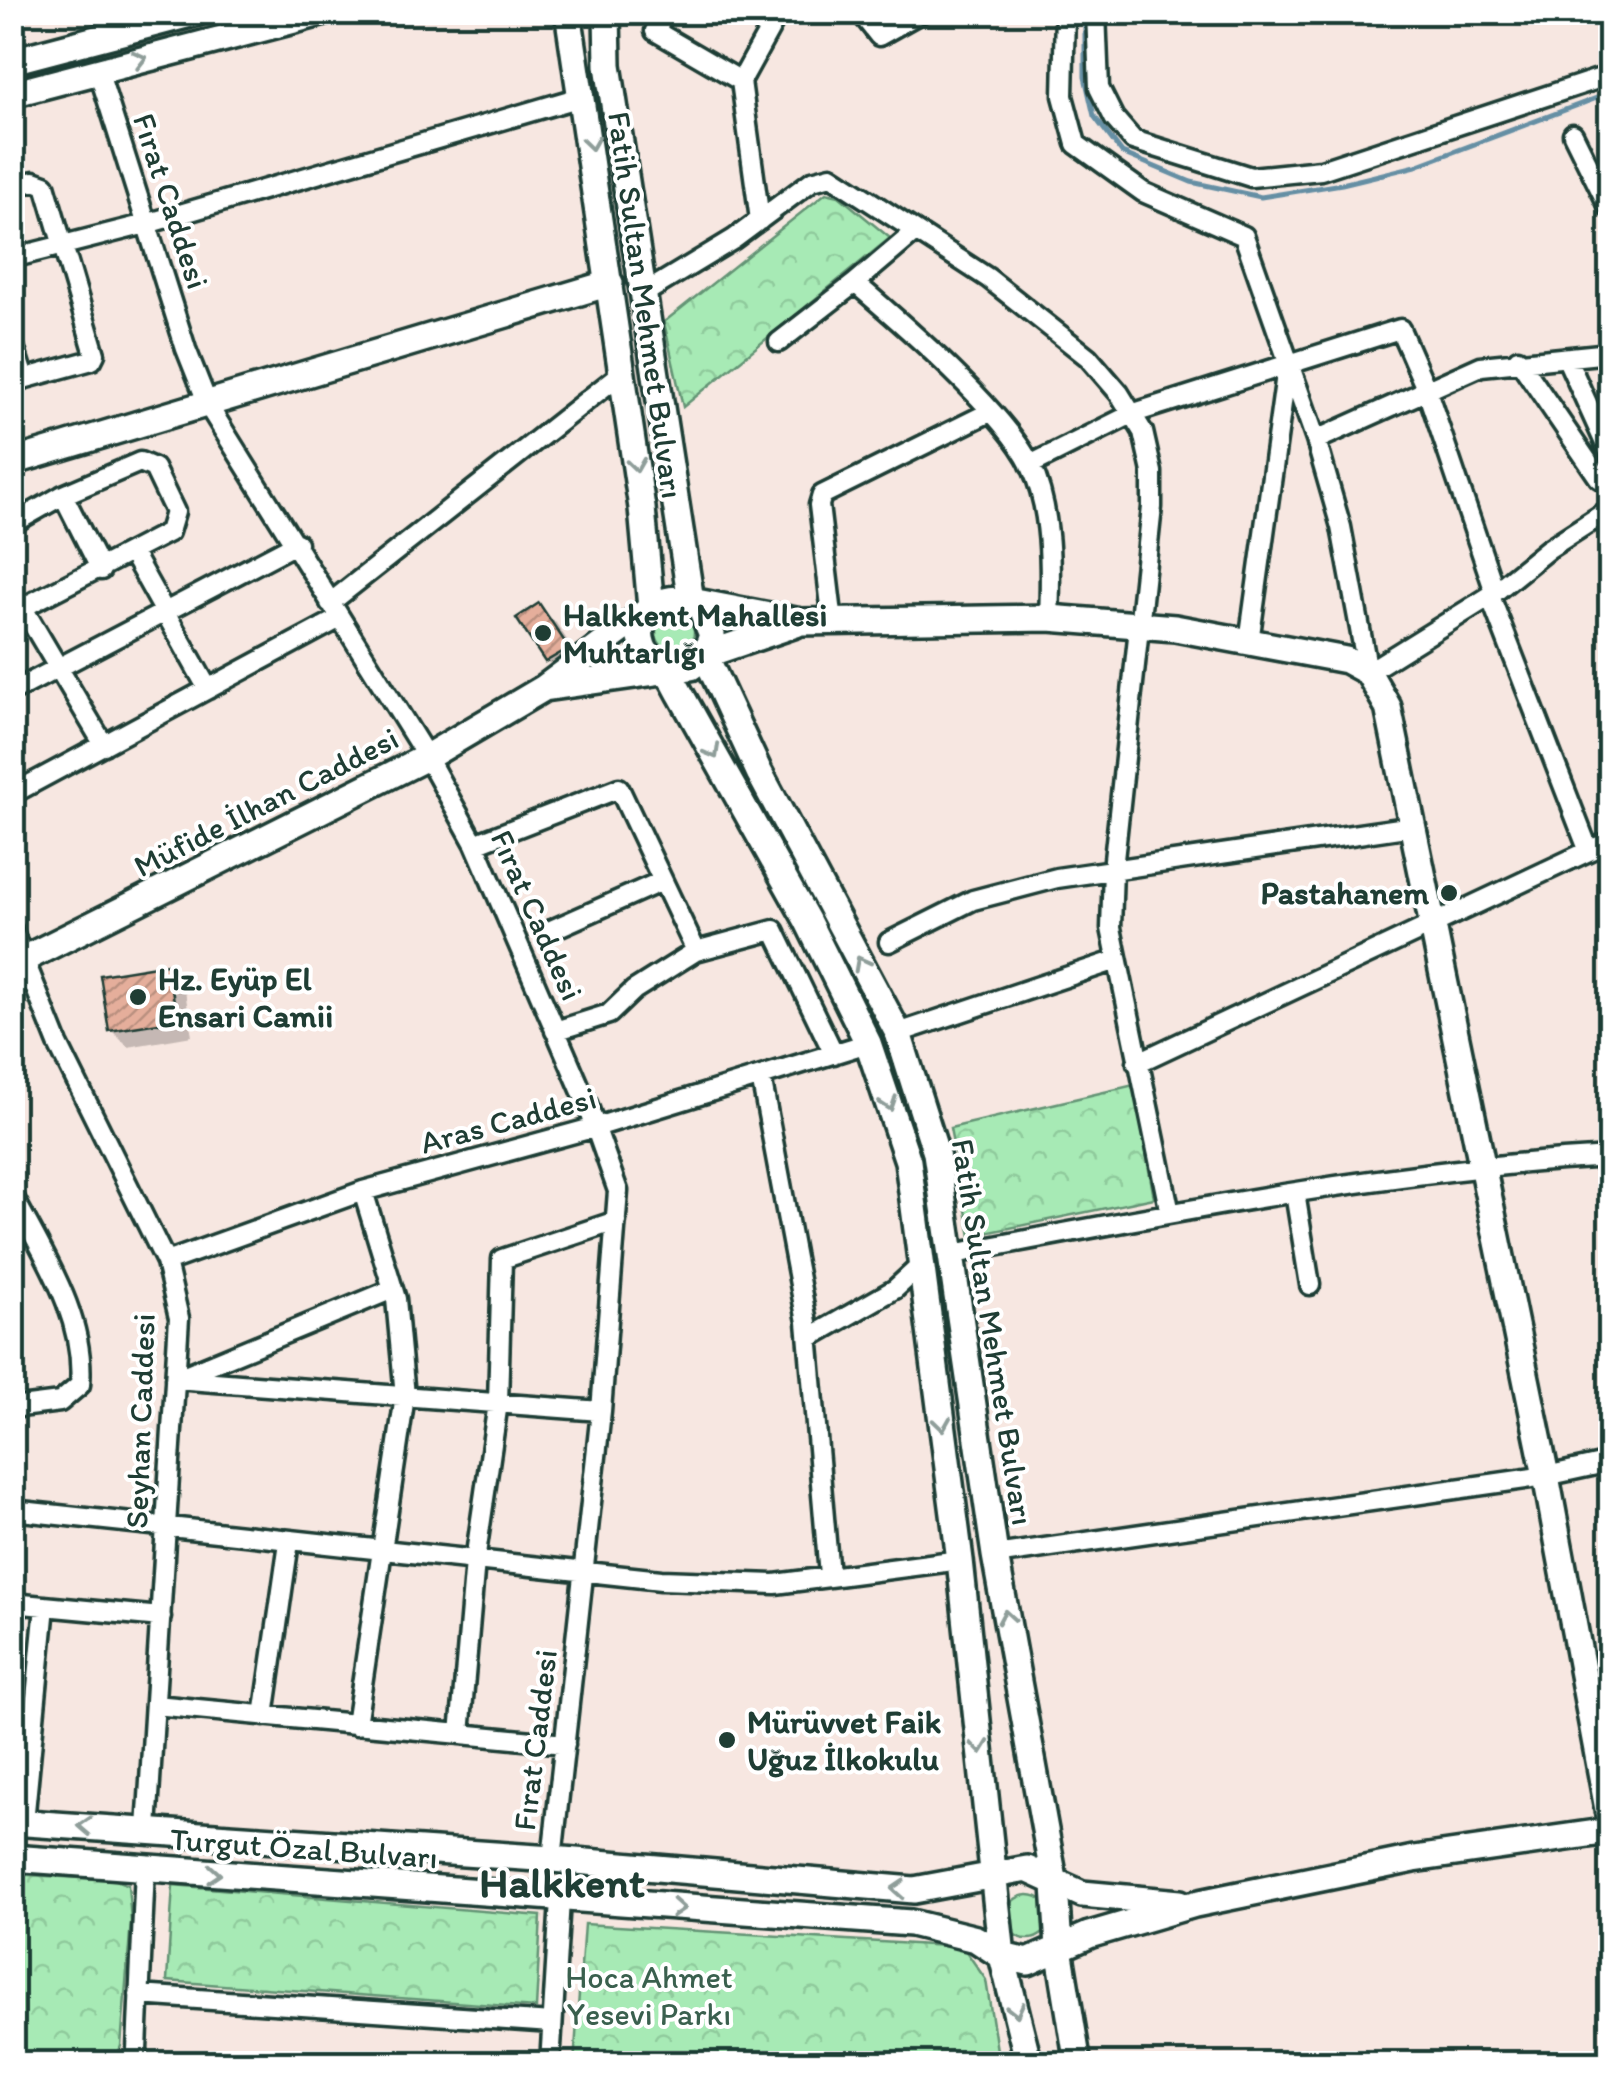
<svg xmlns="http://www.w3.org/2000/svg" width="1623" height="2076" font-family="Itim,sans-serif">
<defs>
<pattern id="park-crowns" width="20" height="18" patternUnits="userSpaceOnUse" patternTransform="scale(2.5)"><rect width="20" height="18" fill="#a7eab5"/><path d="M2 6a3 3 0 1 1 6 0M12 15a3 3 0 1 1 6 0" fill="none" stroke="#8fca9c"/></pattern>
<pattern id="building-hatch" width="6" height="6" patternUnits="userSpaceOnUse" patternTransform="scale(2.5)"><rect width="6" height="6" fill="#e5ae9b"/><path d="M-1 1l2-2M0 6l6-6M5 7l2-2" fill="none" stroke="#b98f7f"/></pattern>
</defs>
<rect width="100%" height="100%" fill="#f7e7e1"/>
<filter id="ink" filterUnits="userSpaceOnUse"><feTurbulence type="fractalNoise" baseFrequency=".01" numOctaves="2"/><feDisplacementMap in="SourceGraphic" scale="20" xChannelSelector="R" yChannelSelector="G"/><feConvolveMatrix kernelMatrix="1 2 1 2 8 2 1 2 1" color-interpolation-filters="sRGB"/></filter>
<g filter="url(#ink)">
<!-- green -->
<path fill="#a7eab5" stroke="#639474" stroke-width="2.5" d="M656 632a19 19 0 1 1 38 0a19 19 0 1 1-38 0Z
M1006 1917a22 22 0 1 1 44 0a22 22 0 1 1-44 0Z"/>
<!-- park -->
<path fill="url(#park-crowns)" stroke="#639474" stroke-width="2.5" d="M826 193 839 196 890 238 683 407 664 322Z
M1134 1085 1154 1198 971 1236 950 1128Z
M12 1874 116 1880 128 1885 131 1921 121 2046 114 2063H13Z
M173 1885 541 1916 536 2008 167 1981Z
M584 1924 963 1947 986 1980 999 2063 574 2064Z"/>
<!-- shadow -->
<path fill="#0003" d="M539 606 556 623 584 666 564 678 547 661Z
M167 966 184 984 192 1036 128 1047 111 1030Z"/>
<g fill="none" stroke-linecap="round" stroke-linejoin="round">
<!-- stream -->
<path stroke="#658fa4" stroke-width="5" d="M1085 12V77L1094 116 1122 153 1191 182 1261 197 1342 184 1416 166 1610 93"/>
</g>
<!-- building -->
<path fill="url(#building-hatch)" stroke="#1f3d34" stroke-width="2.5" d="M539 603 569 648 545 662 516 618Z
M168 964 177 1020 109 1031 100 975Z"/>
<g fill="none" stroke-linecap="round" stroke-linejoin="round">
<defs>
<path id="street" d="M666 12 655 31 741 81
M860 12 879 36 922 12
M1065 12 1063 96 1076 144 1143 192 1244 236 1316 440 1341 527 1368 672 1490 596 1548 549 1610 509
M1096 12 1099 88 1114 118 1133 140 1251 177 1321 170 1610 75
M98 70 186 349 209 407 427 757 475 844 588 1106 618 1191 601 1411 552 1859
M1573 134 1610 209
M12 187 34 181 45 185 95 354 92 360 12 382
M760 220 741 81 779 12
M915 232 855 283C904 325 1004 411 1031 466 1052 510 1051 571 1049 618
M12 258 146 224 584 96
M643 294 734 239 812 181 831 176 988 278 1088 357 1119 393 1143 432 1152 472V507L1113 869 1111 928 1170 1213
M12 340 24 379
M779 342 855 283
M1518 359 1599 478 1610 484
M1567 359 1610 454
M1316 440 1481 366 1610 353
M1030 465 1134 413 1400 329 1427 391 1495 592
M63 495 101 570
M1604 515 1610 534
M12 524 63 495 140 462 154 468 175 512 169 532 12 613
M132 553 208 689
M1490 596 1588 849
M330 603 623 372
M23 608 104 745
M833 623 819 505 822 495 990 412
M1249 642 1287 367
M12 692 297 543
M12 794 340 618
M475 844 619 788 696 951
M12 929 58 1044 166 1262 179 1318 147 1829
M549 931 662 881
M889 942 973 900 1057 878 1413 826
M555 1031 609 1014 634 990 696 951 774 930 834 1054
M898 1033 1117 960
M1137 1063 1610 841
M761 1077 807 1322 829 1575
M1295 1193 1310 1285
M12 1194C42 1253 86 1316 80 1385L60 1402 12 1408
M953 1254C1171 1213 1389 1169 1610 1157
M166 1262 363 1191 596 1127 868 1043
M809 1338 895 1289 920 1266
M180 1377 393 1289
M175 1379 601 1411
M12 1510 661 1580 775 1584 960 1560
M995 1555 1546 1476 1610 1462
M12 1603 161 1617
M155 1705 565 1744
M264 1716 289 1542
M356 1725 405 1396 396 1299 363 1191
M460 1734 475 1561 498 1403 502 1259 616 1221
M24 1822 45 1606
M139 1995 552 2023
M141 2064 137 2050 145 1868
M550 2064 560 1900"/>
<path id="secondary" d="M607 12 608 65 691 601 801 622 1049 618 1175 628 1346 660 1368 672 1388 707 1546 1476 1610 1820
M12 61 198 12
M12 94 325 12
M12 462 610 283
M796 624 705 655 759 772 898 1033 936 1153 995 1555 1055 1885 1059 1948 1078 2064
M544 688 691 667 705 655 712 635 700 606C671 588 630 608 643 646 647 658 656 660 664 668 671 675 676 686 681 695L807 920 868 1043 908 1161 960 1560 1002 1956 1029 2064
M12 965 427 757 544 688 651 608 642 508 568 12
M12 1822 552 1859 914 1890 1027 1869 1082 1894 1180 1903
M12 1858 911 1923 976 1939 1002 1956 1028 1962 1089 1935 1195 1904 1414 1859 1610 1831"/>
</defs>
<!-- street casing -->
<use href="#street" stroke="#1f3d34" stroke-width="25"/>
<!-- secondary casing -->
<use href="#secondary" stroke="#1f3d34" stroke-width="32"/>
<!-- street -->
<use href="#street" stroke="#fff" stroke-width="18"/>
<!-- secondary -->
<use href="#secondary" stroke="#fff" stroke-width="25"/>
</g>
<!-- one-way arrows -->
<defs><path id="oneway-chevron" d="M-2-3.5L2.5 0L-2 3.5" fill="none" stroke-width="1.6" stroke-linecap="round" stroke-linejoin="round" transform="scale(2.5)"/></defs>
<g stroke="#8f9e9a">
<use href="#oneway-chevron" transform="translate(140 59) rotate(-14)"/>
<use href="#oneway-chevron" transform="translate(591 143) rotate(82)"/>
<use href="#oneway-chevron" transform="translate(636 465) rotate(82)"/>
<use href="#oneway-chevron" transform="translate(713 752) rotate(61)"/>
<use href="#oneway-chevron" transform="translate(861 963) rotate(-118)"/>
<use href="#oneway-chevron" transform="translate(889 1104) rotate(71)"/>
<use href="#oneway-chevron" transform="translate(942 1424) rotate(82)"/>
<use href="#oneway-chevron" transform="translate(1006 1617) rotate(-100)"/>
<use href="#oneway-chevron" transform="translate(980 1747) rotate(84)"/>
<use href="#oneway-chevron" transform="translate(85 1826) rotate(-177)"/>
<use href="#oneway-chevron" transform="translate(214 1874) rotate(4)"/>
<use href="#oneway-chevron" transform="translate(898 1889) rotate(-176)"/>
<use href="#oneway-chevron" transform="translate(678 1908) rotate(4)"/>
<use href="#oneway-chevron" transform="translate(1016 2010) rotate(76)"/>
</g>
</g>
<!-- markers -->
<g fill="#1f3d34" stroke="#fff" stroke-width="4">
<circle cx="543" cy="633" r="10"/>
<circle cx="1449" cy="893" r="10"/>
<circle cx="138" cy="997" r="10"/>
<circle cx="727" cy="1740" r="10"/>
</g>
<g text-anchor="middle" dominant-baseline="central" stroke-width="8" stroke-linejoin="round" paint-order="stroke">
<!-- street labels -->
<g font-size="32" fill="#1f3d34" stroke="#fff">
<text transform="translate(171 201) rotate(72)">Fırat Caddesi</text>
<text transform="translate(646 305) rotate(82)">Fatih Sultan Mehmet Bulvarı</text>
<text transform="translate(266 802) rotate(-27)">Müfide İlhan Caddesi</text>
<text transform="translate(537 915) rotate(66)">Fırat Caddesi</text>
<text transform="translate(508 1120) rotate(-15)">Aras Caddesi</text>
<text transform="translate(993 1332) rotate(81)">Fatih Sultan Mehmet Bulvarı</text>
<text transform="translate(140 1421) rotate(-88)">Seyhan Caddesi</text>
<text transform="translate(535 1740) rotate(-83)">Fırat Caddesi</text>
<text transform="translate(304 1848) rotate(4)">Turgut Özal Bulvarı</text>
</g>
<!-- poi labels -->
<g font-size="32" font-weight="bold" fill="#1f3d34" stroke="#fff" text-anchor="start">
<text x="563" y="615">Halkkent Mahallesi<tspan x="563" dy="37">Muhtarlığı</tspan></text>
<text x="1429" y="893" text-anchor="end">Pastahanem</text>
<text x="158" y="979">Hz. Eyüp El<tspan x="158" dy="37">Ensari Camii</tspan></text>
<text x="747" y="1722">Mürüvvet Faik<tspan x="747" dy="37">Uğuz İlkokulu</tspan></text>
</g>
<!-- park labels -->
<g font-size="32" fill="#3a604e" stroke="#fff">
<text x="649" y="1977">Hoca Ahmet<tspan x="649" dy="37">Yesevi Parkı</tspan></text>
</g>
<!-- district labels -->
<g font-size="42" font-weight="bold" fill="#1f3d34" stroke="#fff">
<text x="562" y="1882">Halkkent</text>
</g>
</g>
<!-- margin -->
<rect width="1623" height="2076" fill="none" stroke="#fff" stroke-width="50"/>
<rect x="25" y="25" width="1573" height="2026" fill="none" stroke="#1f3d34" stroke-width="4" filter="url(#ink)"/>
</svg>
